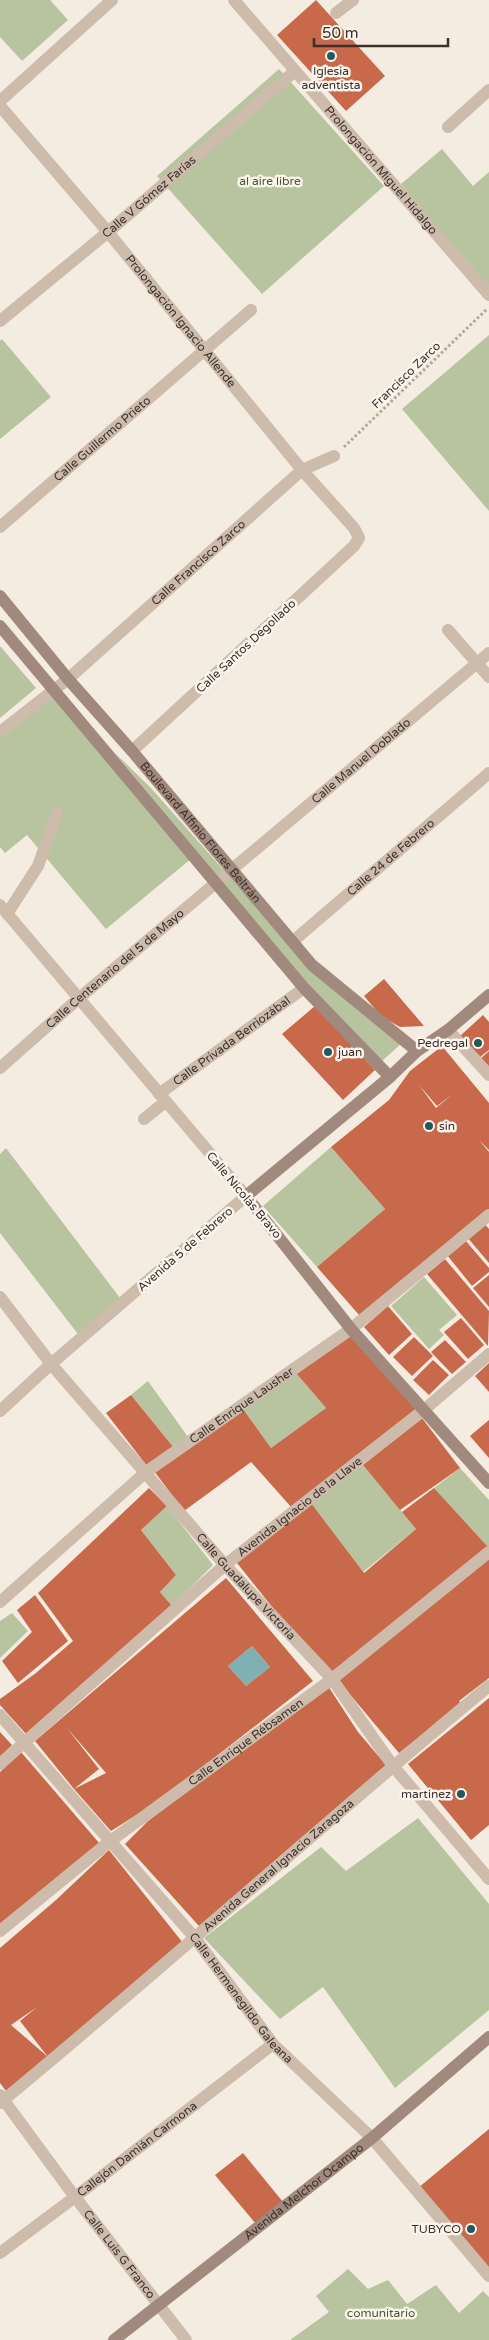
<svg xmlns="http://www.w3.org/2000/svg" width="489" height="2340" font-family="'Varela Round',sans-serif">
<rect width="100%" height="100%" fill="#f4ebe1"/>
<!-- green -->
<path fill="#b8c4a0" d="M0 0H50L68 20 22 61 0 37Z
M279 69 384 186 262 294 157 176Z
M442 149 473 186 489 172V289L401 184Z
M489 335V511L402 409Z
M2 339 51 397 0 439V341Z
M0 646 36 688 0 718Z
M50 689 192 858 106 929 27 835 5 853 0 847V730Z
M115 753 151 788 312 970 402 1043 382 1061 313 991Z
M331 1147 385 1209 317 1267 263 1206Z
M6 1148 120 1298 81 1338 0 1233V1154Z
M424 1277 457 1315 439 1330 444 1335 429 1349 391 1306Z
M296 1373 326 1408 271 1448 243 1409Z
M148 1381 188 1437 174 1448 131 1395Z
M363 1465 416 1529 363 1572 311 1503Z
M460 1468 489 1500V1548L434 1488Z
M167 1506 213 1565 172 1606 160 1592 176 1575 141 1530Z
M12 1613 28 1631 0 1658V1621Z
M418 1818 489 1904V2010L395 2088 323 1987 280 2019 204 1938 321 1847 346 1871Z
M348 2269 368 2289 388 2280 407 2304 436 2285 459 2313 483 2291 489 2297V2340H290L329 2312 316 2296Z"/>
<!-- water -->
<path fill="#7fb0b2" d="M252 1646 270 1667 246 1686 228 1666Z"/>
<!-- building -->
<path fill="#c8694b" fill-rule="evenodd" d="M316 0 385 76 346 111 277 35Z
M384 979 424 1026 400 1027 381 1016 364 996Z
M315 1006 375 1070 343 1100 282 1034Z
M483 1015 489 1022V1050L480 1057 460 1036Z
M442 1046 489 1103V1150L479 1140 489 1152V1210L360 1316 317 1267 385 1209 331 1147 389 1100 410 1071ZM419 1085 437 1106 453 1094 436 1108Z
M489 1051V1071L479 1060Z
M484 1223 489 1229V1263L467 1237Z
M465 1240 489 1268V1272L472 1286 447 1255Z
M445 1259 489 1311 488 1346 427 1274Z
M489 1275V1307L473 1288Z
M388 1306 412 1334 389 1355 364 1327Z
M461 1318 484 1345 468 1359 444 1332Z
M349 1335 421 1409 292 1508 251 1462 184 1511 154 1471 243 1409 271 1448 326 1408 296 1373Z
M414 1337 433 1356 412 1376 393 1357Z
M445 1340 466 1362 452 1374 431 1352Z
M433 1360 449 1375 429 1395 413 1380Z
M489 1363V1392L475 1376Z
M131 1395 174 1448 147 1466 106 1413Z
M422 1418 460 1468 400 1510 363 1465Z
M489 1420V1458L470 1436Z
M149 1488 167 1506 141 1530 176 1575 160 1592 172 1606 26 1734 0 1705V1699L36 1673 73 1641 38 1593Z
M434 1488 489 1548 332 1673 289 1628 237 1563 311 1503 364 1573 416 1529 402 1512Z
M489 1555V1678L459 1701 461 1704 399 1753 337 1679Z
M226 1578 313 1681 160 1800 111 1831 74 1789 106 1773 67 1728 99 1769 74 1789 35 1741ZM252 1646 270 1667 246 1686 228 1666Z
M35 1595 68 1641 18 1683 2 1661 32 1632 17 1610Z
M328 1686 358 1732 386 1765 199 1926 125 1844 148 1821Z
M489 1698V1825L471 1840 408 1764Z
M0 1732 12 1745 0 1757Z
M21 1752 100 1844 0 1926V1772Z
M109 1850 183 1943 48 2057 20 2021 37 2007 11 2025 48 2057 6 2091 0 2083V1948L56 1900Z
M489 2129V2270L418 2188Z
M243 2153 283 2202 256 2224 215 2175Z"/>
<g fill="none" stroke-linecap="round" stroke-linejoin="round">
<!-- path -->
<path stroke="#b9a596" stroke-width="3" stroke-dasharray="2.5 2.5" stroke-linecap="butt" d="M344 447 487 309"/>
<!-- street -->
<g stroke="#cdbbac" stroke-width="12">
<path id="s1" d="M234 0 489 295"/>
<path d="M336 13 353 0"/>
<path d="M0 101 112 0"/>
<path id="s2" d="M0 106 108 232 302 470 354 528 359 538 354 546 132 751"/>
<path d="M448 127 489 90"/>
<path id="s3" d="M0 321 108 232 295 71"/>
<path id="s4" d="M0 527 251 310"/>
<path d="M448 630 489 677"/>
<path id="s5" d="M0 732 68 679 302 470 334 456"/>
<path d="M0 905 246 1196 51 1364 0 1411"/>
<path d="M7 914 38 866 57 813"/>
<path id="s6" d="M292 942 489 773"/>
<path d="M448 1030 489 1075"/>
<path id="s7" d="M0 1068 78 999 489 653"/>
<path id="s8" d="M159 1094 304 988"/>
<path d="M144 1119 165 1102"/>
<path id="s9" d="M0 1297 51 1364 225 1565 332 1679 393 1766 489 1879"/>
<path id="s10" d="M0 1602 146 1472 351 1329 489 1215"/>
<path id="s11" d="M0 1715 195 1938 273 2044 372 2138 489 2276"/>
<path id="s12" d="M0 1764 225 1565 425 1409 489 1354"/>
<path id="s13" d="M0 1931 109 1842 332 1679 489 1552"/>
<path id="s14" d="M0 2095 75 2197 186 2340"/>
<path id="s15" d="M0 2103C165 1967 324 1822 489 1686"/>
<path id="s16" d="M0 2253 75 2197 273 2044"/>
</g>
<!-- secondary -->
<g stroke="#a18a7d" stroke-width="12">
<path id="s17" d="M0 596 68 679 132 751 312 965 417 1051"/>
<path d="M0 626 304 988 390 1077"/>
<path d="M489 995 448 1030 417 1051 390 1077 246 1196 351 1329 489 1483"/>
<path id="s18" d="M114 2340 372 2138 489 2037"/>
</g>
</g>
<!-- markers -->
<g fill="#1f5a5e" stroke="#fbf5ee" stroke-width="2">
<circle cx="331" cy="56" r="5"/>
<circle cx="478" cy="1043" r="5"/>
<circle cx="328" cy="1052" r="5"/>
<circle cx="429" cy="1126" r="5"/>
<circle cx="461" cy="1794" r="5"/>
<circle cx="471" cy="2229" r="5"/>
</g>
<g text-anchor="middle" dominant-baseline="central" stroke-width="5" stroke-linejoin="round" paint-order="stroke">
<!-- poi labels -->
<g font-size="12" fill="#3b302b" stroke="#fbf5ee" text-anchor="end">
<text x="331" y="71" text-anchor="middle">Iglesia<tspan x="331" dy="14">adventista</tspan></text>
<text x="468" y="1043">Pedregal</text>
<text x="338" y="1052" text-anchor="start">juan</text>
<text x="439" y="1126" text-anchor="start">sin</text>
<text x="451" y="1794">martinez</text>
<text x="461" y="2229">TUBYCO</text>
</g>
<!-- street labels -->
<g font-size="12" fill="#3b302b" stroke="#fbf5ee">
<text stroke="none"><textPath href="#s1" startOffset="225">Prolongación Miguel Hidalgo</textPath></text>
<text stroke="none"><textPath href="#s3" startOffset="194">Calle V Gómez Farías</textPath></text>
<text stroke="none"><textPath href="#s2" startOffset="281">Prolongación Ignacio Allende</textPath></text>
<text transform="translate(406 375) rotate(-44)">Francisco Zarco</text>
<text stroke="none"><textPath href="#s4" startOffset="135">Calle Guillermo Prieto</textPath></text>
<text stroke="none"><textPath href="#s5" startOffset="261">Calle Francisco Zarco</textPath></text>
<text transform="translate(246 646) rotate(-43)">Calle Santos Degollado</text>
<text stroke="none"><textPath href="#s7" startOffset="474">Calle Manuel Doblado</textPath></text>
<text stroke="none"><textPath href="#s17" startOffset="310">Boulevard Alfinio Flores Beltrán</textPath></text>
<text stroke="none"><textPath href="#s6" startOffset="130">Calle 24 de Febrero</textPath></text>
<text stroke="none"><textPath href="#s7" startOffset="152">Calle Centenario del 5 de Mayo</textPath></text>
<text stroke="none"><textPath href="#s8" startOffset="90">Calle Privada Berriozábal</textPath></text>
<text transform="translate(244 1195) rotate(50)">Calle Nicolás Bravo</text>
<text transform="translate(185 1249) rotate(-41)">Avenida 5 de Febrero</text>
<text stroke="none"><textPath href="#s10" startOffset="312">Calle Enrique Lausher</textPath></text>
<text stroke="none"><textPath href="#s12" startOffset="395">Avenida Ignacio de la Llave</textPath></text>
<text stroke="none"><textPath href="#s9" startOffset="380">Calle Guadalupe Victoria</textPath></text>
<text stroke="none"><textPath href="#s13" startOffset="310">Calle Enrique Rébsamen</textPath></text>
<text stroke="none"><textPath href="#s15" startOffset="366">Avenida General Ignacio Zaragoza</textPath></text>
<text stroke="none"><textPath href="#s11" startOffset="372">Calle Hermenegildo Galeana</textPath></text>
<text stroke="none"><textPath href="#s16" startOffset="172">Callejón Damián Carmona</textPath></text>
<text stroke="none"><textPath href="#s18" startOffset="241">Avenida Melchor Ocampo</textPath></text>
<text stroke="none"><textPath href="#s14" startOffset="199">Calle Luis G Franco</textPath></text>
</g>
<!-- park labels -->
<g font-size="12" fill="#4a5a2e" stroke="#fbf5ee">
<text x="270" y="181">al aire libre</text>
<text x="381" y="2313">comunitario</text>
</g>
</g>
<!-- scale -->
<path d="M314 38v8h134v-8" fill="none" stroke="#3b302b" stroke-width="2.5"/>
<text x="322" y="38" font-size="15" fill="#3b302b" stroke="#fbf5ee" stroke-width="4" paint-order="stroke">50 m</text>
</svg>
